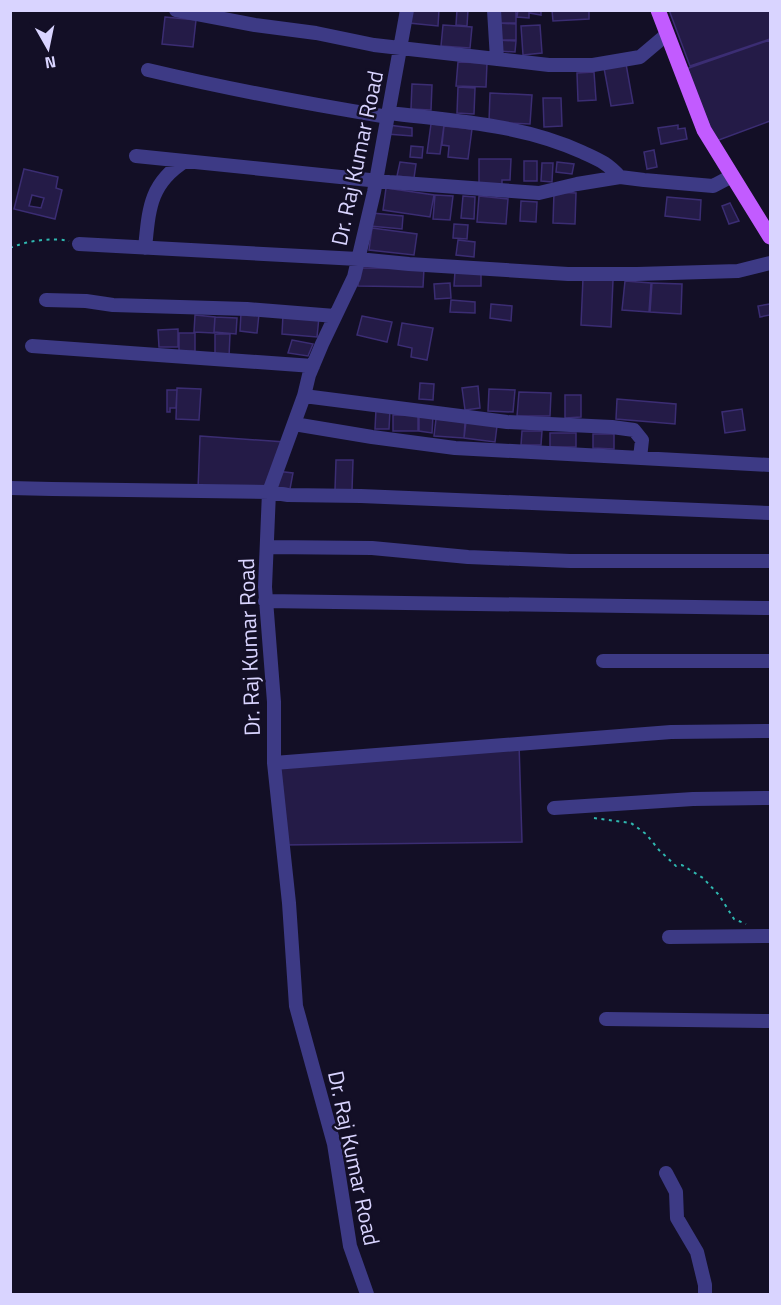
<svg xmlns="http://www.w3.org/2000/svg" width="781" height="1305" font-family="'Titillium Web',sans-serif">
<rect width="100%" height="100%" fill="#130f26"/>
<!-- building -->
<path fill="#241b47" stroke="#3b2d73" stroke-width="1.5" fill-rule="evenodd" d="M410 10H439L438 26 409 23Z
M457 10H468L467 26 456 25Z
M498 10H516V23H498Z
M518 10H541V15L529 13V18L517 17Z
M552 10H589V19L553 21Z
M669 10H770V39L690 66Z
M165 17 196 20 193 47 162 44Z
M498 23 516 24V40H497Z
M443 25 472 27 470 48 441 46Z
M540 25 542 53 523 55 521 26Z
M497 40 516 41 515 52 497 51Z
M770 40V121L716 141 686 69Z
M458 62 487 63 486 87 456 86Z
M626 64 633 103 611 106 604 68Z
M594 72 596 100 578 101 577 73Z
M412 84 432 85 431 110 411 109Z
M458 87 475 88 474 114 457 113Z
M490 93 532 95 530 124 489 122Z
M543 98H561L562 126 544 127Z
M431 124 444 125 440 154 427 153Z
M388 125 412 128V136L387 134Z
M678 125V129L685 128 687 139 661 144 658 128Z
M444 126 472 129 468 159 448 157 449 146 442 145Z
M411 146 423 147 422 158 410 157Z
M654 150 657 167 647 169 644 152Z
M479 159H511L510 180H502V185L479 184Z
M524 161H537V181H524Z
M400 162 416 164 414 178 397 176Z
M557 162 574 164 572 174 556 172Z
M542 163H553L552 182 541 181Z
M24 169 58 177 56 188 62 190 55 219 14 209ZM32 195 44 198 41 208 29 206Z
M386 188 434 195 430 217 383 210Z
M554 192 576 193 575 224 553 223Z
M435 195 453 196 450 220 433 219Z
M463 196 475 197 474 219 461 218Z
M479 196 508 199 506 224 477 222Z
M667 197 701 200 700 220 665 216Z
M521 201 537 202 536 222 520 221Z
M730 203 739 221 729 224 722 206Z
M372 213 403 216 402 229 370 226Z
M454 224 468 225 467 239 453 238Z
M372 228 417 234 414 255 369 250Z
M458 240 475 242 474 257 456 255Z
M358 268H424L423 287 358 286Z
M455 271 481 272V286H454Z
M583 278 613 280 611 327 581 325Z
M625 281 651 283 649 312 622 310Z
M450 283 451 298 435 299 434 284Z
M652 283 682 284 681 314 650 312Z
M451 300 475 302V313L450 312Z
M491 304 512 306 511 321 490 318Z
M770 304V315L760 317 758 306Z
M241 313 259 314 257 333 240 331Z
M283 314 319 317 317 337 282 334Z
M195 315 215 317 214 333 194 332Z
M362 316 392 322 387 342 357 335Z
M215 317 237 318 236 334 214 332Z
M402 323 433 328 427 360 411 357 412 348 398 345Z
M178 329V347H159L158 330Z
M179 333H195V351L179 352Z
M215 334H230L229 357H215Z
M292 340 313 344 308 356 288 353Z
M420 383 434 384 433 400 419 399Z
M478 386 480 408 465 410 462 388Z
M177 388 201 389 199 420 176 419Z
M489 389 515 390 513 412 488 411Z
M167 390H177L176 408H170V412H167Z
M519 392 551 393 550 416H517Z
M565 395H581V417L565 418Z
M617 399 676 404 675 424 616 419Z
M376 409 390 410 389 429H375Z
M742 409 745 430 725 433 722 412Z
M393 415H418V431H393Z
M419 415 433 416 432 433 419 431Z
M436 419 465 422 464 438 434 436Z
M466 422 497 426 495 442 464 438Z
M522 431H542L541 445H521Z
M550 433H576V447H550Z
M593 434H614V449L593 448Z
M200 436 285 442 267 488 198 489Z
M336 460H353L352 491 335 490Z
M276 471 293 473 290 489 273 487Z
M519 743 522 842 282 845 274 763Z"/>
<g fill="none" stroke-linecap="round" stroke-linejoin="round">
<!-- path -->
<path stroke="#2fb8b0" stroke-width="2" stroke-dasharray="3 4.5" stroke-linecap="butt" d="M10 248C26 241 52 237 69 241
M594 818 631 823 646 834 659 850 676 866 682 865 703 878 719 895 734 919 746 924"/>
<!-- minor -->
<path stroke="#3d3a85" stroke-width="14" d="M176 10 255 25 316 33 374 45 549 65H593L640 57 666 35
M494 10 497 59
M148 70C228 89 308 104 388 117
M389 113C454 121 521 124 582 152 599 160 606 162 620 177
M136 156 389 182 539 193 577 184 620 177 644 180 713 186 732 176
M79 244 358 259 409 264 568 274H637L738 271 770 263
M145 248C149 210 149 184 185 161
M46 300 86 301 113 305 247 309 335 316
M32 346 313 366
M304 396 507 422 612 427 634 430 642 440 640 458
M294 424 372 437 455 448 770 465
M10 488 52 489 269 492 288 495 361 496 770 513
M267 547 372 548 468 557 570 561H770
M265 601 770 608
M603 661H770
M274 763 671 732 770 731
M554 808 693 799 770 798
M669 937 770 936
M606 1019 770 1021
M666 1173 676 1192 677 1218 697 1252 705 1285V1294
M367 1294 350 1246 334 1144 296 1006 289 903 274 763V702L265 587 269 492 304 396 309 375 322 344 354 277 374 192 407 10"/>
<!-- major -->
<path stroke="#c25bff" stroke-width="15" d="M658 10 704 130 770 237"/>
</g>
<g text-anchor="middle" dominant-baseline="central" stroke-width="5" stroke-linejoin="round" paint-order="stroke">
<!-- street labels -->
<g font-size="22" fill="#d9d4ff" stroke="#130f26">
<text transform="translate(357 158) rotate(-78)">Dr. Raj Kumar Road</text>
<text transform="translate(249 647) rotate(-92)">Dr. Raj Kumar Road</text>
<text transform="translate(354 1158) rotate(78)">Dr. Raj Kumar Road</text>
</g>
</g>
<!-- border -->
<rect width="781" height="1305" fill="none" stroke="#d9d4ff" stroke-width="24"/>
<!-- north arrow -->
<g transform="translate(48 48) rotate(171)" stroke="#130f26" stroke-width="4.5" paint-order="stroke">
<path d="M0-4.5L10 22L0 15L-10 22Z" fill="#d9d4ff"/>
<text y="-9" font-size="16" font-weight="bold" text-anchor="middle" fill="#d9d4ff">N</text>
</g>
</svg>
